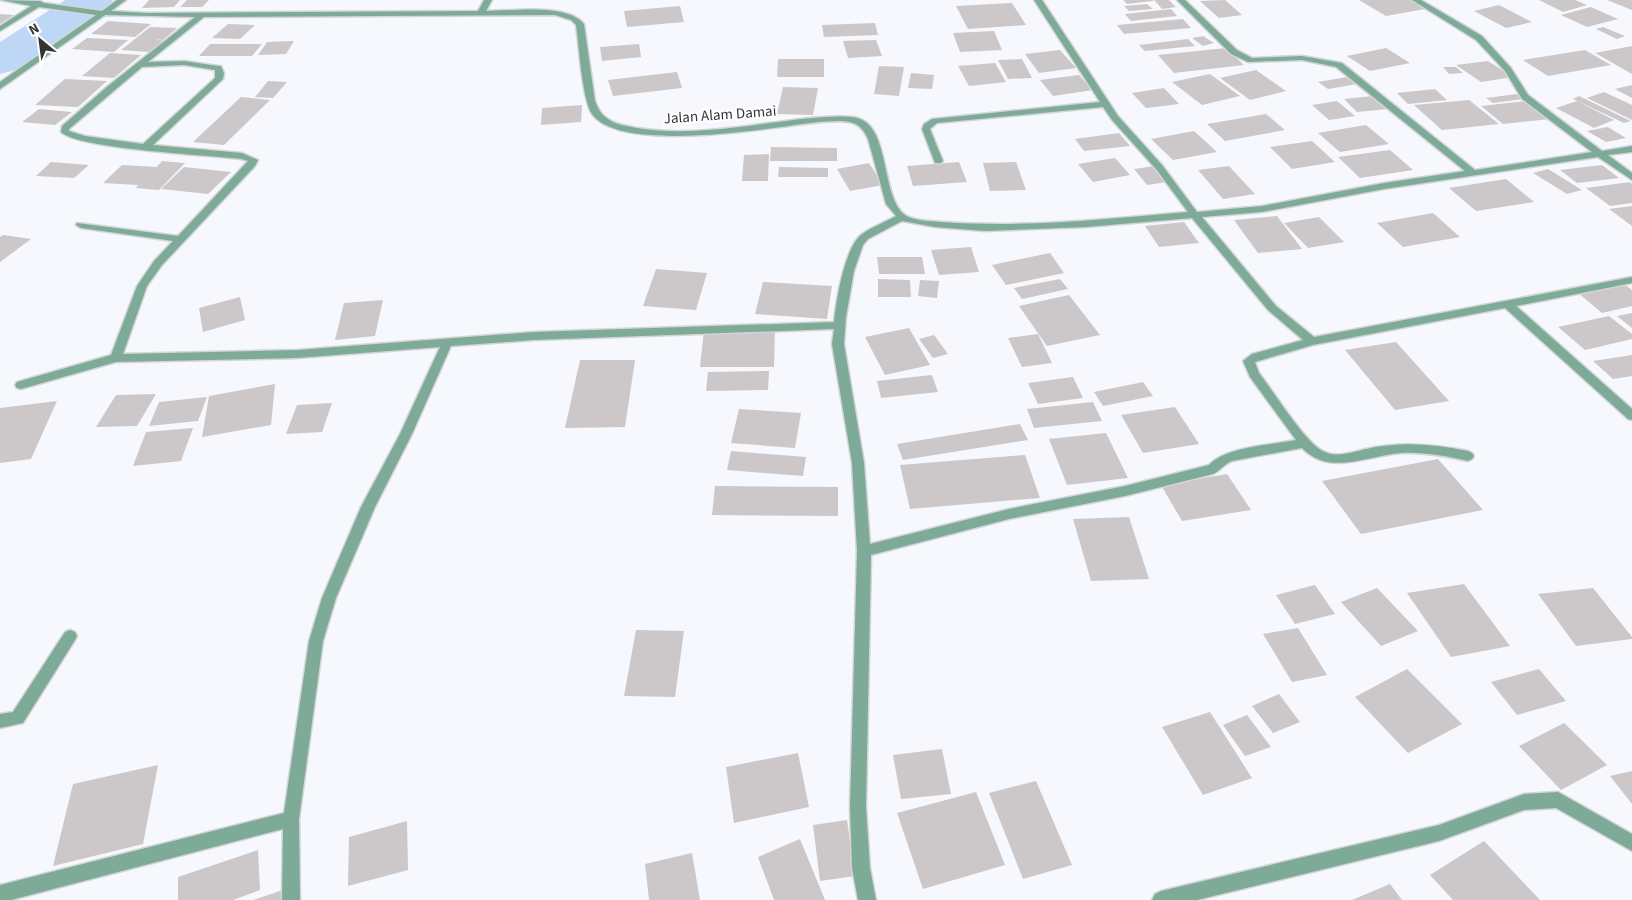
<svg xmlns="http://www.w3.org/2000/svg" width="1632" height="900" font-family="'Source Sans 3',sans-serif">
<rect width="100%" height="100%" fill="#f6f8fd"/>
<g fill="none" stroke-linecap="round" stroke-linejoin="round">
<!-- river -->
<path fill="#bfd7f7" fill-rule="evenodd" d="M65 0H113L107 9 16 70 0 74V42Z"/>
</g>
<!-- building -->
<path fill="#ccc7c9" d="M149 0H180L174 7 142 8Z
M187 0H209L202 7H180Z
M1123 0H1153V1L1127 4Z
M1154 0H1169L1176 7 1162 9Z
M1225 0 1242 15 1219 18 1200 1Z
M1359 0H1410L1425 9 1386 16Z
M1539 0H1575L1587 5 1563 12Z
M1607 0H1632V10Z
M1012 3 1026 25 968 29 956 6Z
M1147 4 1153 9 1129 11 1124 6Z
M1499 5 1532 22 1506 28 1474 11Z
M680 6 684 22 627 27 624 11Z
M1591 7 1618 19 1587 27 1561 15Z
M1171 9 1177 16 1131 21 1125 14Z
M0 14 14 15 0 24Z
M1183 19 1191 28 1124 34 1117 25Z
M108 21 151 24 135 37 91 34Z
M875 23 878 35 824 37 822 25Z
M228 24 255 25 240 39 212 38Z
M150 27 177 28 163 40 155 39 164 41 149 52 121 50Z
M1603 27 1625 36 1617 39 1596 29Z
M994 31 1002 50 960 52 953 33Z
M1203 36 1214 43 1203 46 1192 38Z
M87 38 128 40 114 52 72 49Z
M1188 39 1195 46 1145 51 1139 45Z
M876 40 882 56 848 58 843 41Z
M294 41 286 54 258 55 267 42Z
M210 44H262L252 56H199Z
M639 44 641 57 602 61 600 47Z
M1632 46V74L1595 53Z
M1226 48 1244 65 1174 73 1158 55Z
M1386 48 1410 63 1370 71 1347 56Z
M1060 50 1076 68 1039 73 1025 54Z
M1585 50 1611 65 1548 76 1523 60Z
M110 53 141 55 114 78 82 76Z
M778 59H824V77H777Z
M1022 59 1032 78 1008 79 998 60Z
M1488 61 1513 77 1481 82 1456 65Z
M995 63 1006 82 969 86 958 66Z
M879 66 904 67 899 96 874 94Z
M1443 67H1456L1463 73 1449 74Z
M1256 70 1286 91 1250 100 1220 78Z
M677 72 682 88 613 96 608 80Z
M911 73 934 75 932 89 908 88Z
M1210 74 1240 96 1202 105 1172 82Z
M1079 75 1093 90 1053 96 1040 80Z
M1347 77 1357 84 1328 89 1318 82Z
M65 79 107 81 78 107 35 105Z
M268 81 287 82 273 98 255 97Z
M1632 85V98L1615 89Z
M783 87 818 88 813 115 777 114Z
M1164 88 1179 104 1146 108 1132 93Z
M1435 89 1447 100 1408 104 1397 93Z
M1604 92 1632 105V120L1587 98Z
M1517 94 1523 99 1493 103 1486 98Z
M1373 96 1388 109 1357 112 1344 99Z
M1579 96 1631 121 1624 123 1573 99Z
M241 97 270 100 224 145 193 142Z
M1469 100 1499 124 1442 130 1414 105Z
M1337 101 1355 116 1329 120 1312 105Z
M1527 101 1550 119 1503 124 1481 106Z
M1577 101 1614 120 1594 128 1556 108Z
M582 105 581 122 541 125 542 108Z
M39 109 72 112 55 125 22 122Z
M1266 114 1285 130 1225 141 1207 124Z
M1366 125 1389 144 1340 152 1318 133Z
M1608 127 1626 138 1606 142 1587 131Z
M1194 131 1217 152 1173 160 1151 139Z
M1119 133 1130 146 1084 151 1075 139Z
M1312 141 1335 162 1292 169 1270 147Z
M771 147 837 148V161H770Z
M1390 150 1413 170 1360 178 1338 157Z
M769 154 768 181H742L744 155Z
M1115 158 1130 175 1093 182 1078 164Z
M162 161 185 163 159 190 136 188 138 185 103 183 122 165 157 167Z
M51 162 89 165 74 178 36 176Z
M959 162 967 182 913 186 907 166Z
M1016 162 1026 190 990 191 983 163Z
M869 163 883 185 850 191 837 169Z
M1602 165 1619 178 1577 183 1560 170Z
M1155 166 1168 182 1147 185 1134 169Z
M1229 166 1255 194 1223 199 1198 170Z
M184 167 231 172 208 194 161 189Z
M779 167 828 168V177H778Z
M1548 169 1582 190 1567 194 1533 173Z
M1506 179 1534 202 1476 211 1449 188Z
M1630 182 1632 184V203L1610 206 1586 188Z
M1632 206V226L1609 209Z
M1433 213 1460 237 1403 247 1377 223Z
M1277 216 1302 249 1258 253 1234 220Z
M1319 217 1344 242 1308 248 1284 223Z
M1184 222 1199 243 1159 247 1145 226Z
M3 235 31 239 0 262V237Z
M971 247 979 272 939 275 931 250Z
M1050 253 1064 273 1006 285 992 265Z
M877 257H922L925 274H879Z
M656 269 707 273 696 310 643 306Z
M878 279 910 280 911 297H878Z
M1060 279 1068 289 1022 299 1014 288Z
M920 280 939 281 937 298 918 296Z
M763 282 832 286 827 319 755 314Z
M1621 282 1632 290V306L1602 313 1577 292Z
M1069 295 1100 335 1047 346 1019 306Z
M240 297 245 320 203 332 199 308Z
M383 300 375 336 335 340 344 303Z
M1632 313V328L1617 316Z
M1609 316 1632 334V339L1585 350 1558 327Z
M909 328 930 365 885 375 865 337Z
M775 329 774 367H700L704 330Z
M1038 334 1052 363 1022 367 1008 338Z
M934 335 948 354 933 358 919 339Z
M1396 342 1449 401 1395 410 1345 350Z
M1632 355V376L1613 379 1593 361Z
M580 360H635L625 427 565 428Z
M769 371 768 390 706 391 708 372Z
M932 375 938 392 881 398 877 381Z
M1073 377 1083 398 1038 404 1028 383Z
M1143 382 1153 396 1103 406 1094 392Z
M275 384 271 425 202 437 209 396Z
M156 394 137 426 96 427 116 395Z
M207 397 198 421 149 426 159 402Z
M57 401 31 459 0 463V408Z
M1093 402 1102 421 1034 428 1027 409Z
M332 403 322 432 286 434 297 405Z
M1175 407 1199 444 1143 453 1121 415Z
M739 409 801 413 795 448 731 443Z
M1020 424 1028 440 903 460 897 444Z
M193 428 181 461 133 466 146 432Z
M1106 433 1128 478 1067 485 1049 439Z
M731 451 806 457 803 476 727 470Z
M1025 455 1040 498 910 509 900 465Z
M1438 459 1483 510 1361 534 1322 481Z
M1227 474 1251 510 1182 521 1161 485Z
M715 486 838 487V516L712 515Z
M1129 517 1149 579 1091 581 1073 519Z
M1464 584 1510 646 1451 657 1407 593Z
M1315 585 1335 614 1295 624 1276 595Z
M1377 588 1418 631 1381 646 1341 602Z
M1593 588 1632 637V639L1576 646 1538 594Z
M1298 628 1327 675 1292 682 1263 634Z
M636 630 684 631 675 697 624 696Z
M1407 669 1462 724 1408 753 1355 697Z
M1539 669 1566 701 1517 715 1491 682Z
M1279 694 1300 722 1273 733 1252 706Z
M1210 712 1252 778 1203 795 1162 727Z
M1247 715 1271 747 1245 756 1223 725Z
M1564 723 1607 765 1561 790 1519 746Z
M942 749 951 794 901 799 893 755Z
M798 753 809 807 734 823 726 767Z
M158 765 143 844 53 866 73 784Z
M1632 771V804L1610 776Z
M1036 781 1072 865 1023 879 989 793Z
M976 792 1005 865 923 889 897 813Z
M847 820 855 876 820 881 813 825Z
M407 821 408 870 348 886 349 837Z
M800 839 825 900H774L758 857Z
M1484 841 1540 900H1453L1430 875Z
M258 850 260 890 233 900H178V877Z
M692 853 700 900H649L645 864Z
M1390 884 1402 900H1352Z
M283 890V900H253Z"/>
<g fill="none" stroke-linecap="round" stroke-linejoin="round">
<defs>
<path id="minor" d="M1 0 40 1 44 3 102 11 117 0H126L111 11 147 13 478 11 484 0H492L486 11C512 11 567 3 584 24L595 101C598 108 601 115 608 119 616 125 627 126 637 128 680 135 726 129 769 123 796 120 824 115 852 117 892 120 879 195 905 215 914 221 931 221 942 222 1024 228 1106 219 1188 212L1156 169 1112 120 1103 107 937 123 930 129 943 161 941 163H935L922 129 924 124 932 119 1100 102 1034 0H1042L1118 116 1162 165 1197 212 1262 206 1384 183 1465 171 1336 67 1302 60 1248 62 1231 54 1177 0H1185L1237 50 1252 58 1302 56 1342 63 1475 170 1592 152 1522 99 1505 71 1476 40 1412 0H1421L1482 36 1511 68 1528 95 1602 151 1632 146V152L1608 155 1632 173V180L1598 157 1384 189 1262 212 1202 217 1276 306 1314 337 1632 277V283L1516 306 1632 409V420L1628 419 1505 308 1313 345 1255 362 1259 373C1274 392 1303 439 1321 450 1335 459 1352 452 1366 449 1400 441 1434 444 1468 451L1472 453 1474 456 1472 459 1468 461C1446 456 1425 452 1402 453 1368 455 1330 477 1302 448L1232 461C1224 464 1220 471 1213 474L1125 496 1009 519 871 555 866 807 870 868 876 900H858L852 868 850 807 857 551 852 463 832 344 834 329 534 340 451 346 412 434 375 507 336 598 323 641 299 819 300 900H282L283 829 11 900H0V885L284 813 309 641 322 598 361 507 400 434 440 347 297 358 116 362 21 389 17 388 15 385 17 382 111 355 137 286 154 261 173 241 81 228 76 225 77 223 178 236 248 161 241 159C209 155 78 149 61 132L62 126 108 86 195 17 105 15 0 89V82L96 15 39 7 0 31V26L31 6ZM555 15 571 20 576 25C579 45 582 99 592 114 618 151 748 131 789 126 804 124 839 118 853 123 861 126 865 132 868 139L886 204 896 216C885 222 872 227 862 234 845 246 836 301 834 322L534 332 297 350 123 354 147 286 162 265 255 166 258 160 242 153 153 145 223 79 224 73 221 66H218L184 61 148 62 204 17ZM184 65 215 70V78L143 144 85 136 69 131V129L142 67ZM1192 218 1268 310 1303 340 1252 354 1243 361 1250 377 1296 440C1271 445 1225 447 1209 465L1125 486 1009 509 870 544 864 463 844 344 846 317 854 271 863 245 868 239 902 221 935 227 985 231 1086 227Z
M70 630 75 632 77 636 75 640 23 723 0 728V714L13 712 65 632Z
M1558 792 1632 834V851L1556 808 1524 810 1439 841 1197 900H1152L1155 894 1161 891 1439 825 1524 794Z"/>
</defs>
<!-- minor casing -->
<use href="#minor" stroke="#d3d5d9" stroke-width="3"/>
<!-- minor -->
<use href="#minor" fill="#7dab97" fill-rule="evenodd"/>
</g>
<g text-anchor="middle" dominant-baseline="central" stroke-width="4" stroke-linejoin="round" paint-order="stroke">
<!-- far-street labels -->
<g font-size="15" fill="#333436" stroke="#fff">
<text transform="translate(720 115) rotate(-4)">Jalan Alam Damai</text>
</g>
</g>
<!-- north arrow -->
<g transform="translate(40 40) rotate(331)" stroke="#ffffff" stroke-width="4" paint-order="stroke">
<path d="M0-4L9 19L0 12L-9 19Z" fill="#333436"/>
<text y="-8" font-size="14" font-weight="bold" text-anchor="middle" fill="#333436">N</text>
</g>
</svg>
